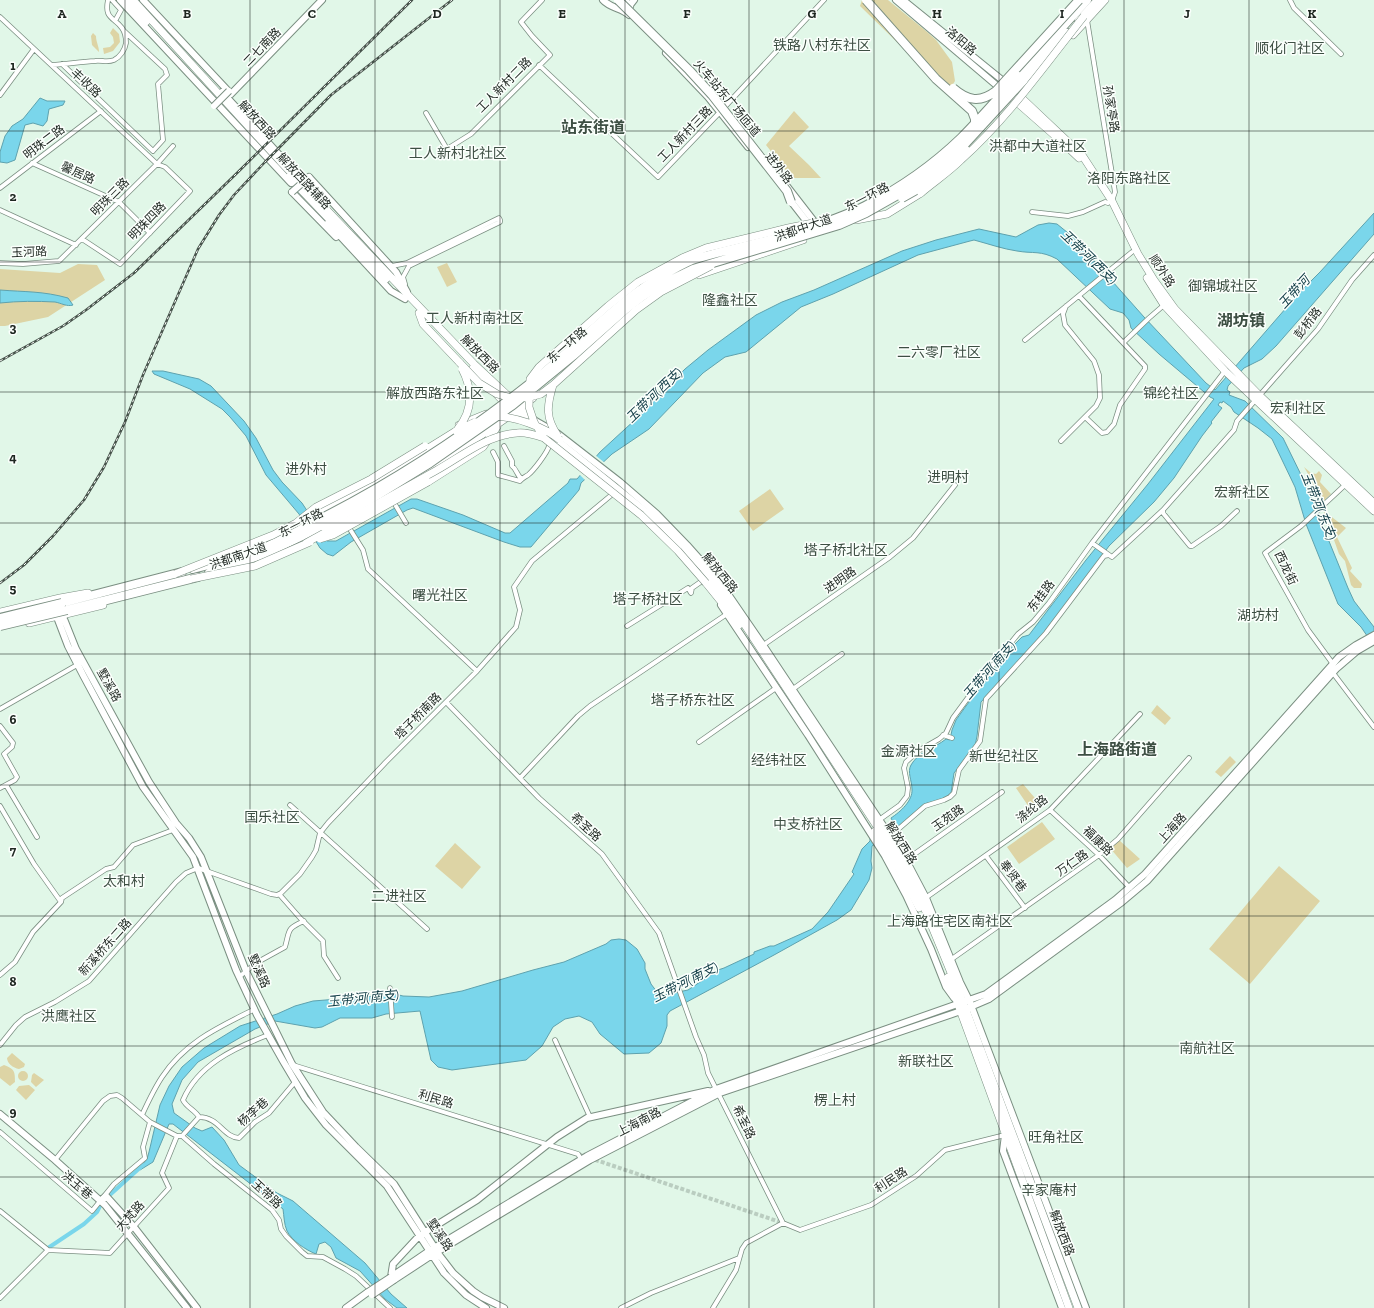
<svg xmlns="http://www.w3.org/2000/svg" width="1374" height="1308" font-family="'Zilla Slab','Noto Sans SC',serif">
<rect width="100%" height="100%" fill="#e1f7e8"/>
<!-- green -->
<path fill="#ddd4a5" d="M862 0H888L926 31 936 40 952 62 955 81 948 92 860 6Z
M113 28 119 34 120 42 113 51 104 54 103 48 110 47 114 43 113 37 110 33Z
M93 33 96 36C96 42 99 46 99 52L92 45 91 36Z
M794 111 809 127 789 146 809 165 821 178H792L766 145Z
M447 263 457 282 447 287 437 267Z
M78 264 97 265 105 280 48 317 5 326H0V269L60 273Z
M1304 467 1311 473 1316 474 1319 471 1322 475 1320 482 1331 494 1320 504 1311 479Z
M770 489 784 509 753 531 739 511Z
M1324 511 1346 528 1337 537 1352 568 1350 571 1362 584 1361 588H1354L1351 585 1345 561 1339 554 1324 512Z
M1157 705 1171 718 1165 725 1151 713Z
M1230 756 1236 762 1221 777 1215 772Z
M1023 784 1040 804 1031 810 1016 788Z
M1042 822 1055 839 1019 864 1007 847Z
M1119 840 1140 859 1127 868 1110 848Z
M455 843 481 867 462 889 435 866Z
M1279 866 1320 901 1250 984 1209 949Z
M12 1053 25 1064 24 1067 19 1069C13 1068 7 1063 7 1058Z
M4 1065C15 1069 15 1072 15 1082L10 1086 0 1078V1067Z
M18 1076a5 5 0 1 1 10 0a5 5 0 1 1-10 0Z
M34 1073 44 1080 36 1087 31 1082 32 1075Z
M29 1085 35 1090 26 1100 16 1090 19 1086Z"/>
<!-- water -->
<path fill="#7ad6eb" stroke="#5ea2ae" d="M40 98 47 101H65L63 105 49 109 47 121 43 126 33 123 25 125 15 160 7 163 0 162V152L5 136 12 126 23 119Z
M1374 213V234L1276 346 1262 359 1244 368 1228 386 1227 390 1230 392 1229 395 1245 401 1283 438 1307 487 1348 588 1354 601 1374 627V646L1361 627 1338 604 1306 524 1295 487 1272 439 1258 428 1234 412 1231 407 1223 401 1222 403 1220 402 1218 405 1222 408 1211 422 1212 423 1202 436 1174 478 1154 502 1109 546 1052 624 981 702 977 736 975 746 954 773 951 793 943 799 924 804 895 830 872 846 871 861 872 868 869 880 851 910 837 920 774 955 670 1011 667 1015V1026L661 1043 649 1053 624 1054 600 1034 592 1022 579 1016 565 1019 553 1027 542 1046 526 1060 452 1070 438 1067 431 1060 420 1011 386 1014 372 1018H340L322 1027 315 1028 275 1021 255 1029 198 1062 182 1080 172 1104 174 1113 195 1128 202 1131 212 1127 224 1140 239 1165 277 1193 293 1201 365 1263 391 1294 407 1308H397L385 1299 360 1271 336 1258 331 1247 325 1242 319 1244 316 1254C306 1250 292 1241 287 1231 284 1224 284 1216 283 1209L173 1124H169L153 1162 140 1170V1167L147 1159 149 1152 160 1105 169 1086 182 1067 204 1048 240 1026 277 1014 295 1006 313 1001 376 996 387 992 403 996 429 997 462 991 533 970 564 962 606 944 611 940 619 939 626 940 637 949 645 963V969L651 984 657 992 664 995 688 990 718 970 724 968 754 954V952L770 946H774L812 929 828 912 854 874 852 872 862 849 870 841V837L894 824 891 818C900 812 913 801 912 789 912 781 907 772 911 765 918 752 935 748 946 739L950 740 952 730 956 720 966 706 1013 646 1022 637 1029 635 1086 560 1148 484 1214 399 1210 397 1159 354 1131 328 1129 320 1123 313 1110 309 1057 259C1040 250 1034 254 1017 251 1003 249 989 244 974 240L970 241 918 255 833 294 801 307 746 352 725 357 703 373 649 429 612 454 581 483 579 490 531 547H520L504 542 413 508 407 510 351 542 333 556 327 554 320 548 299 514 266 475 246 436 230 417 222 409 190 389 154 374 152 371H163L199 379 211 386 244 421 256 438 273 470 282 482 302 503 327 541H336L411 499H417L463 515 505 533H510L568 483 570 479H577L600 452 637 418 685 369 708 350 756 315 782 302 814 290 902 251 936 240 979 229 1016 237 1038 225 1049 223 1057 224 1073 237 1144 317 1206 383 1215 390 1299 293 1320 272Z
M0 290C25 292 43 291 68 298L73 305C67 307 61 303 55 302 37 301 18 301 0 303Z"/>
<!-- pier -->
<path fill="#e1f7e8" d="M595 455 605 463 586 481 579 474Z"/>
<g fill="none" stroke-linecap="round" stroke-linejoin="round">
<!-- canal -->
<path stroke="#7ad6eb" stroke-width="4" d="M48 1248 84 1224 97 1212 102 1202 143 1165"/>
<!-- street-tunnel -->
<path stroke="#bacdc0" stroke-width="4" stroke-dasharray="4 2" stroke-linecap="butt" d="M578 1154 783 1223"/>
<defs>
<path id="street" d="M112 0 121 10 115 21
M1290 0 1294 8 1341 54
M0 17 157 164 165 167 190 191 120 264 82 239
M1087 20 1115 192 1112 201
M62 64 153 151 163 140 158 84 167 75 165 69 124 31
M52 65C66 64 81 62 95 61 102 60 107 63 114 60 120 57 125 50 126 43 126 38 125 32 122 28 114 17 104 19 108 0
M539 65 658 177 720 112 824 0
M0 95 34 49
M426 113 447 149 471 134 550 55 532 36 521 22 542 0
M32 163 119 202 150 233
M0 188 101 111
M0 210 76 245
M1032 212 1068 216 1083 212 1105 202 1108 203
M0 263 23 264 59 261 157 164 173 146
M392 266 407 263 499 218 500 220V222L409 266 403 277 405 284
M1079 296 1145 366V369L1120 405 1114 424 1107 432 1102 433 1085 417
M1025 340 1132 252
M1124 342 1149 318 1164 305
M1061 441 1096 406 1100 398 1099 375 1094 361 1065 325 1063 314 1066 306
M504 446 512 461V466C517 469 516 475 522 479
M493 452 498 462V475L520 481C522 478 525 477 528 475 534 470 547 453 549 446
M393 501 406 523
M1237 511 1221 526 1192 546H1190L1163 513V510L1234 430 1237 421 1318 329 1352 280 1374 255
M348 526 363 550 368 569 477 671
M1092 543 1109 555
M627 626 688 588 691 593 692 588 702 581
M762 646 890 557 913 538 955 485
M1333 664 1308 630 1265 553 1301 526 1346 484
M1333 673 1374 727
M793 689 842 654
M446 702 539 798 602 854 659 933 696 1037 704 1055 708 1073 783 1223
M0 709 77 665
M0 726 13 743 12 747 4 754 17 777 15 780 0 788
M943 735 952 738
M699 742 776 688
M520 778 578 716 590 706 727 614
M6 785 37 837
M290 805 427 929
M0 806 34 864 61 902
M1050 810 1099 855 1130 888
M879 820 900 805 907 796 908 788 904 768 906 762 918 751 939 739 946 733 953 718 984 676 1018 634 1033 622 1049 603 1092 543 1225 371
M892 839 895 832 925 806 944 800 950 797 954 793 959 770 980 741 986 699 1046 633 1104 556 1109 555 1112 557 1163 510
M986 856 1025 908
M906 860 1002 792
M279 894 301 919 323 941 324 956 338 978
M924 899 1050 810 1140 714
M949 961 1099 855 1118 839 1189 758
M0 975 15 962 33 932 61 902 62 898 106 869 114 867 133 845 173 830
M239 977 256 963 285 947C290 930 286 929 304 921
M390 988 392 1017
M555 1040 590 1117
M0 1045 16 1025 25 1017 55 1002 89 981 176 882 186 873 198 868 271 894 277 895 281 893 300 874 312 857 316 850 320 833 328 823 385 763 477 671 516 627 520 610 514 587 532 561 615 492
M293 1065 578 1154 581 1159
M142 1115C148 1102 154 1089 162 1077 185 1042 219 1027 255 1009
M199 1117C219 1117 223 1137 239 1138L255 1122 269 1113 295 1082
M0 1132 92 1211 114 1184 145 1158 143 1147 150 1122
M182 1136 214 1164 272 1210 279 1220 281 1229 286 1236 302 1252 307 1256 323 1257 345 1269 356 1276 390 1308
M55 1160 103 1101 110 1096 117 1095 122 1098 150 1122 177 1136H182L199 1117C195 1110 186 1107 183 1100 198 1065 234 1048 268 1035
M0 1211 48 1250
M783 1223 800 1230 871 1205 916 1176 945 1150 1005 1135
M48 1250 110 1253 169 1188 162 1173 177 1136
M0 1298 48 1250
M621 1308 651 1293 739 1258
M713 1308 736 1270 742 1249 746 1243 783 1223"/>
<path id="secondary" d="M120 0 291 183
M143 0 231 94 322 0
M603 0C610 8 622 8 629 15
M896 0 1002 90
M903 0 1007 84
M627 9 634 0
M666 53 708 97 748 147
M222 92 294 171
M309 177 396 272 407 292
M786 185 817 225
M292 192 336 237
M790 200 811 227
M328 223 391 291 405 299
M534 420 557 433 620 482 657 514 687 545 719 581 763 645 906 860 926 898 960 982 969 1000 1086 1308
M721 605 808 735 885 856 906 895 931 949 946 987 954 998
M62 610 64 619 76 649 149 782 176 823 189 838 201 857 246 971 292 1064 323 1112 356 1147 394 1184 440 1256 453 1273 473 1291 482 1297 504 1308
M55 612 68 646 83 675 143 787 193 857 236 970 257 1015 283 1061 305 1098 326 1125 387 1186 444 1273 466 1295 486 1308
M0 1114 55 1160 105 1205 187 1308
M1005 1135 1003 1151 1062 1308
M100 1201 106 1196 134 1227 197 1308
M391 1277 429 1251 587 1156 716 1089 986 994 1115 900 1145 874 1339 657 1356 645 1374 635
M391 1277 393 1264 419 1236 477 1200 557 1137 587 1118 708 1091
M394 1280 432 1255 590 1160 720 1093 961 1011 989 999 1122 902 1147 881 1336 669 1357 651 1374 641
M346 1308 368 1292"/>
<path id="primary" d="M126 0 146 22
M133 0 280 161 474 364 534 420
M1073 35 1105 0
M1010 87 1082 155 1112 201 1138 254 1154 280 1175 309 1259 395 1374 503
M1012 98 1061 141 1079 158
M289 177 386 279
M856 220 887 214 921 193
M699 275 803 240
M1147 278 1164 305 1225 371 1374 511
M419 313 423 324 460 363
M472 369 503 401 530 423
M459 425 486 414
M554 438 662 525 702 567 737 613 901 863 921 900 963 1002 1078 1308
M428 482 483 447 497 427
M401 487C446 458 491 431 533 398
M304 519 369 485 456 431
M706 583 727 609
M726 606 739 625
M0 612 60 598 88 593
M29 623 103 605
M875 831 897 866 919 908
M948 977 1069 1308"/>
<path id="highway" d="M624 0 629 6
M1079 21 1098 0
M1018 76 1087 0
M1023 81 1067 33
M193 569 232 559 268 546 320 519
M209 573 267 553 323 526
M62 603 182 572
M67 610 198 577"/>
</defs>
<!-- street casing -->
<use href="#street" stroke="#7b8f82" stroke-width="5.5"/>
<!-- secondary casing -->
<use href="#secondary" stroke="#7b8f82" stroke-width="8"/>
<!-- primary casing -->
<use href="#primary" stroke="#7b8f82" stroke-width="8"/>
<!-- highway casing -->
<use href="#highway" stroke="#7b8f82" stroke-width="10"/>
<!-- street -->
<use href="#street" stroke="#fff" stroke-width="4"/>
<!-- secondary -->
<use href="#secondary" stroke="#fff" stroke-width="6"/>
<!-- primary -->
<use href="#primary" stroke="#fff" stroke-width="7"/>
<!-- highway -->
<use href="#highway" stroke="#fff" stroke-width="8"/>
<defs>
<path id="rail" d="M0 361 63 326 86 310 134 273 236 174 412 0
M0 583 24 565 53 536 84 500 104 467 125 422 143 375 198 249 219 215 234 195 265 162 331 95 452 0"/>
</defs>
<!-- rail casing -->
<use href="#rail" stroke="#46524a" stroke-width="2.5"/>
<!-- rail -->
<use href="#rail" stroke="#fbfffc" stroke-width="1" stroke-dasharray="3" stroke-linecap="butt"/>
<defs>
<path id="secondary-bridge" d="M214 106 229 91
M292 192 309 177
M368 1292 391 1277
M372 1295 394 1280"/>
<path id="primary-bridge" d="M921 193C934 182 949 172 961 160 1008 118 1045 65 1084 16
M460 363 479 383 497 394 515 399
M553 385C547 405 545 418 558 436
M526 398 541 394 553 385 636 310 661 292 711 266
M494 416C516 417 543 426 560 440
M457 430C473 411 473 390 462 369
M456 431 475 422
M320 539 333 535 428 482
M306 543C350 519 394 494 437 470 462 456 487 435 517 433 526 432 535 435 544 438
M175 574 273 535 296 523 316 507 371 479 425 446
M191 579 255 566 310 542
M706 583 678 551 641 515 544 438 534 422 529 407 530 379 539 367 608 306 638 282 682 258 706 248 788 228 818 222"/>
<path id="highway-bridge" d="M618 0 689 70 712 95 787 191 791 202
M866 0 936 79 972 111 975 119V125
M953 88C968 101 980 103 996 91L1079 0
M902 198 918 189 966 150
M320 519C395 481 466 434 532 382 574 349 610 308 655 280 667 273 680 265 692 260 724 250 758 244 790 234 815 226 841 218 865 206 900 188 933 165 961 138 981 118 999 97 1018 76
M323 526 368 501 430 463 513 405 573 356 626 309 643 296 662 284 693 269 839 225 866 213 896 196 933 171 965 144 1023 81
M0 618 62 603
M0 626 67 610"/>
</defs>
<!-- secondary-bridge casing -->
<use href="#secondary-bridge" stroke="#7b8f82" stroke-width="8" stroke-linecap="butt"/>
<!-- primary-bridge casing -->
<use href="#primary-bridge" stroke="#7b8f82" stroke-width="8" stroke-linecap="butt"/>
<!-- highway-bridge casing -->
<use href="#highway-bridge" stroke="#7b8f82" stroke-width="10" stroke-linecap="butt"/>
<!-- secondary-bridge -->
<use href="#secondary-bridge" stroke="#fff" stroke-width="6"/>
<!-- primary-bridge -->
<use href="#primary-bridge" stroke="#fff" stroke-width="7"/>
<!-- highway-bridge -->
<use href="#highway-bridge" stroke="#fff" stroke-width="8"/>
</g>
<!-- grid -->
<path fill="none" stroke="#1e2721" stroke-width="1" stroke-opacity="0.55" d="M125 0V1308M250 0V1308M375 0V1308M500 0V1308M625 0V1308M749 0V1308M874 0V1308M999 0V1308M1124 0V1308M1249 0V1308M0 131H1374M0 262H1374M0 392H1374M0 523H1374M0 654H1374M0 785H1374M0 916H1374M0 1046H1374M0 1177H1374"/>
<g text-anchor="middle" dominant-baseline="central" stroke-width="3" stroke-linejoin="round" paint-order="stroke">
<!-- street labels -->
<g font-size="12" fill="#1e2721" stroke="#fbfffc">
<text transform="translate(961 41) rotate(41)">洛阳路</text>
<text transform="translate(262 47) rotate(-46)">二七南路</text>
<text transform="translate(86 83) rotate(43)">丰收路</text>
<text transform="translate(504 85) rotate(-45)">工人新村二路</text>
<text transform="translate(727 98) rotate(50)">火车站东广场匝道</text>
<text transform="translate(1111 109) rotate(81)">孙家亭路</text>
<text transform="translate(257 120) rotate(47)">解放西路</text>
<text transform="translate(685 134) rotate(-46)">工人新村三路</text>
<text transform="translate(44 142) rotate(-37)">明珠二路</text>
<text transform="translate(779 168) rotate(52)">进外路</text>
<text transform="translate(78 173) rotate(24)">馨居路</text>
<text transform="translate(304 181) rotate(47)">解放西路辅路</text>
<text transform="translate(110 197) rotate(-45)">明珠三路</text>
<text transform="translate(867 197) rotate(-27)">东一环路</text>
<text transform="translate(147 221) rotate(-46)">明珠四路</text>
<text transform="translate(803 228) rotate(-19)">洪都中大道</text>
<text transform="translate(29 252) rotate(-2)">玉河路</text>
<text transform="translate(1162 271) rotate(57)">顺外路</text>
<text transform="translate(1308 323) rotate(-52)">彭桥路</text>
<text transform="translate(567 345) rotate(-41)">东一环路</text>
<text transform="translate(480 354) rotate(45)">解放西路</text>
<text transform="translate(301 523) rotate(-27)">东一环路</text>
<text transform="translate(238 556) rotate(-19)">洪都南大道</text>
<text transform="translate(1286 568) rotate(64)">西龙街</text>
<text transform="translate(720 573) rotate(51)">解放西路</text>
<text transform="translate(840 580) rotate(-35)">进明路</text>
<text transform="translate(1041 596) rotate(-53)">东桂路</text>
<text transform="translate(109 685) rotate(61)">墅溪路</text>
<text transform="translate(418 716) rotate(-45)">塔子桥南路</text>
<text transform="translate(1032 809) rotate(-39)">涤纶路</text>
<text transform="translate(948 818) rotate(-35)">玉苑路</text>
<text transform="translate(586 827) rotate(42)">希圣路</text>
<text transform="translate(1172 828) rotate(-48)">上海路</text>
<text transform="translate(1098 841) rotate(44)">福康路</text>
<text transform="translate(901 843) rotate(58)">解放西路</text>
<text transform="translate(1072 863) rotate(-35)">万仁路</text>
<text transform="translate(1013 876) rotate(53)">奉贤巷</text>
<text transform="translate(105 947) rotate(-48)">新溪桥东二路</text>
<text transform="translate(259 971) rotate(66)">墅溪路</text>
<text transform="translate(436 1099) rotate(17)">利民路</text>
<text transform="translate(253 1112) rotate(-42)">杨李巷</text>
<text transform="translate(639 1122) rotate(-27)">上海南路</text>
<text transform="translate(744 1122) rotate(64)">希圣路</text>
<text transform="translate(891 1180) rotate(-33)">利民路</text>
<text transform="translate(77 1185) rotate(41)">洪玉巷</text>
<text transform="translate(267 1194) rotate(43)">玉带路</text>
<text transform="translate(130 1216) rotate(-48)">大梵路</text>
<text transform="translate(1062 1233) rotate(69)">解放西路</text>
<text transform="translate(440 1235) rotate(56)">墅溪路</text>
</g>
<!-- water labels -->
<g font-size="13" font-style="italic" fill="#154049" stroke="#fbfffc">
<text transform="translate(1089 257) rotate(44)">玉带河(西支)</text>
<text transform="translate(1294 292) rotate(-47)">玉带河</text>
<text transform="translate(654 395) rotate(-44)">玉带河(西支)</text>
<text transform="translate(1319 506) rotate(68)">玉带河(东支)</text>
<text transform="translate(989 670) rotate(-49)">玉带河(南支)</text>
<text transform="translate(685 982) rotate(-27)">玉带河(南支)</text>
<text transform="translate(363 998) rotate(-6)">玉带河(南支)</text>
</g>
<!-- quarter labels -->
<g font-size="14" fill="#3d4f43" stroke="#fbfffc">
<text x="822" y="45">铁路八村东社区</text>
<text x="1290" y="48">顺化门社区</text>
<text x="1038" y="146">洪都中大道社区</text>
<text x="458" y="153">工人新村北社区</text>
<text x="1129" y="178">洛阳东路社区</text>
<text x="1223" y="286">御锦城社区</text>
<text x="730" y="300">隆鑫社区</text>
<text x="475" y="318">工人新村南社区</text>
<text x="939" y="352">二六零厂社区</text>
<text x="435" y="393">解放西路东社区</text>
<text x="1171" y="393">锦纶社区</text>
<text x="1298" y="408">宏利社区</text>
<text x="306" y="469">进外村</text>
<text x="948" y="477">进明村</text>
<text x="1242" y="492">宏新社区</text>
<text x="846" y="550">塔子桥北社区</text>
<text x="440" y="595">曙光社区</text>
<text x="648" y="599">塔子桥社区</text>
<text x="1258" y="615">湖坊村</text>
<text x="693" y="700">塔子桥东社区</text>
<text x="909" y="751">金源社区</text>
<text x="1004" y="756">新世纪社区</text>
<text x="779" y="760">经纬社区</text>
<text x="272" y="817">国乐社区</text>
<text x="808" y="824">中支桥社区</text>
<text x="124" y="881">太和村</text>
<text x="399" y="896">二进社区</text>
<text x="950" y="921">上海路住宅区南社区</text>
<text x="69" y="1016">洪鹰社区</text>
<text x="1207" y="1048">南航社区</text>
<text x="926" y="1061">新联社区</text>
<text x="835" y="1100">楞上村</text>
<text x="1056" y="1137">旺角社区</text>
<text x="1049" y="1190">辛家庵村</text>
</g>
<!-- district labels -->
<g font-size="16" font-weight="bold" fill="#3d4f43" stroke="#fbfffc">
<text x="593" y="127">站东街道</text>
<text x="1241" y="320">湖坊镇</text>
<text x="1117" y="749">上海路街道</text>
</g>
</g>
<g font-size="13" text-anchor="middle" font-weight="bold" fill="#1e2721" stroke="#fbfffc" stroke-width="3" stroke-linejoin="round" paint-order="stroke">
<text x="62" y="18">A</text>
<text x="187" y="18">B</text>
<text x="312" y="18">C</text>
<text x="437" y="18">D</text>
<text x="562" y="18">E</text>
<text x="687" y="18">F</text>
<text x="812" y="18">G</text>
<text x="937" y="18">H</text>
<text x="1062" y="18">I</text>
<text x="1187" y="18">J</text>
<text x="1312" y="18">K</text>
<text x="13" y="70">1</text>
<text x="13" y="201">2</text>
<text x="13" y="332">3</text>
<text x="13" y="462">4</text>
<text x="13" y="593">5</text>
<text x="13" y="724">6</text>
<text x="13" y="855">7</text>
<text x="13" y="986">8</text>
<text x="13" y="1116">9</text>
</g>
</svg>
